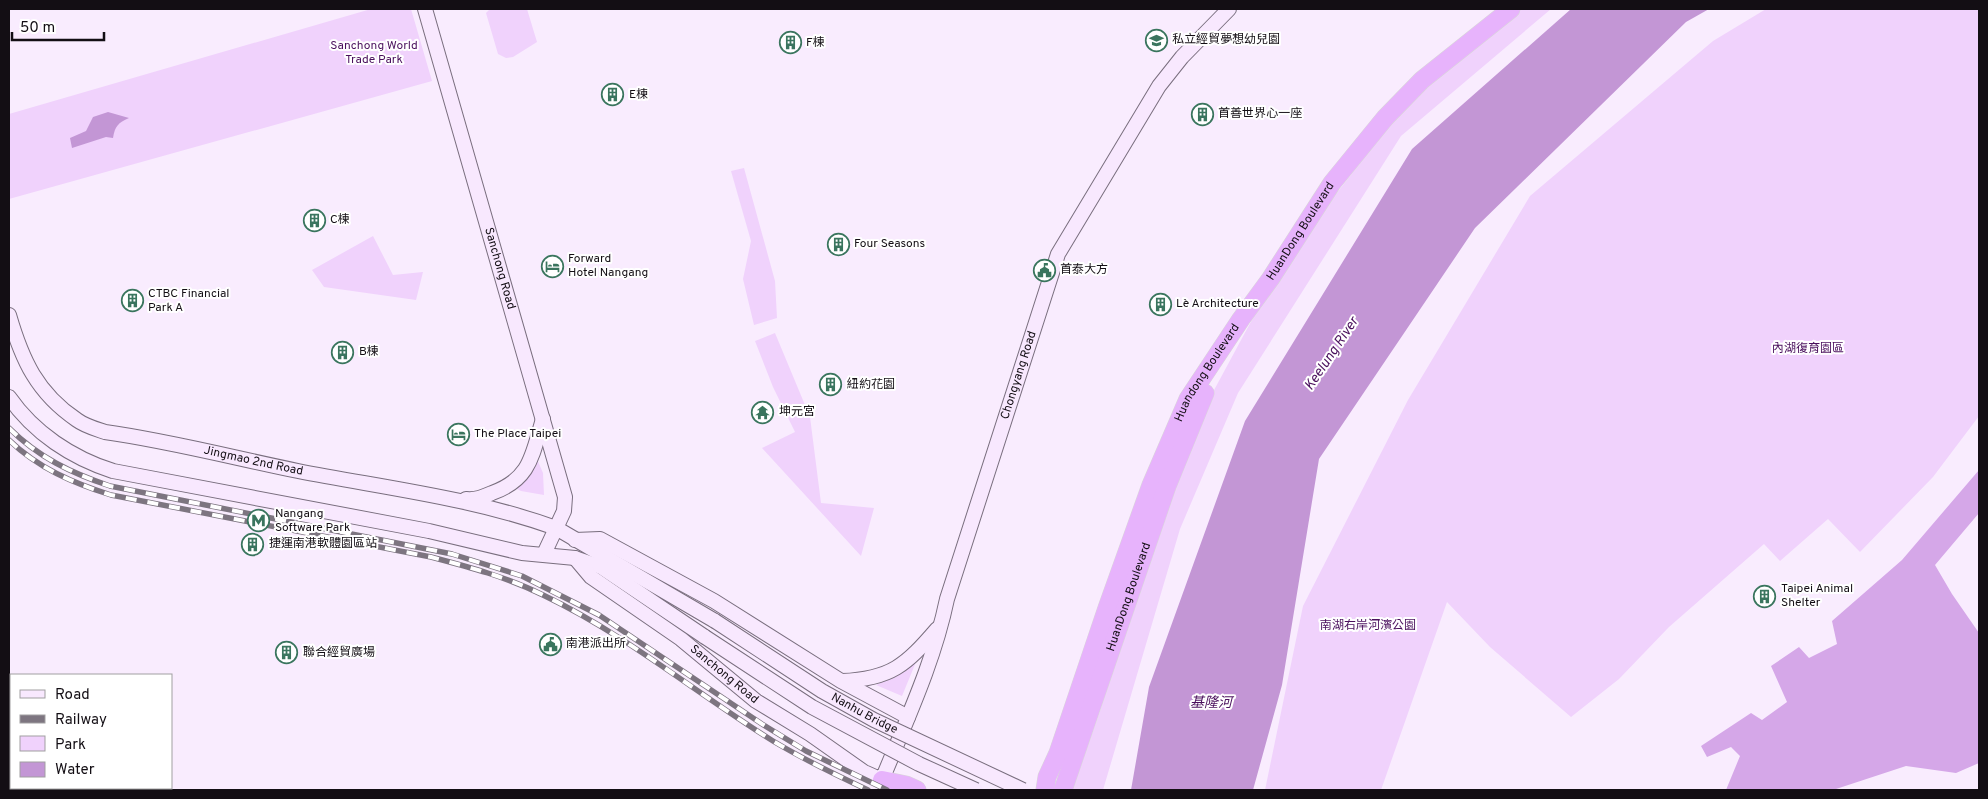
<svg xmlns="http://www.w3.org/2000/svg" width="1988" height="799" font-family="Overpass,'Noto Sans TC',sans-serif">
<rect width="100%" height="100%" fill="#f9ecfe"/>
<!-- green -->
<path fill="#f0d2fc" d="M371 9H411L432 81 9 199V114Z
M490 9H527L537 42 513 57 506 58 498 54 486 13Z
M1518 9H1551L1401 136 1238 393 1180 529 1103 790H1072L1100 711 1133 600 1183 454 1213 392 1254 316 1296 245 1403 108Z
M1766 9H1979V416L1933 477 1860 552 1828 519 1780 561 1764 544 1669 627 1619 679 1571 717 1490 647 1447 602 1381 790H1265L1303 606 1408 400 1530 196 1713 41Z
M744 168 775 281 777 318 754 325 743 279 751 241 731 171Z
M373 236 393 275 423 272 416 300 324 287 312 270Z
M775 333 810 417 821 503 874 508 861 556 762 448 795 432 773 387 755 341Z
M537 459 543 473 544 495 521 491 509 485Z
M916 662 902 696 876 685 903 672Z"/>
<!-- forest -->
<path fill="#d5a7e8" d="M1979 470V513L1935 565 1952 594 1979 633V763L1956 773 1906 766 1833 790H1726L1740 756 1731 747 1707 757 1701 746 1751 713 1762 720 1787 702 1771 666 1799 647 1809 658 1837 644 1832 621 1902 560Z"/>
<!-- water -->
<path fill="#c396d5" d="M1571 9H1709L1686 22 1475 228 1319 459 1282 685 1253 790H1131L1149 687 1245 421 1412 149Z
M108 112 129 118C118 123 115 126 113 138L106 137 72 148 70 138 86 131 93 117Z"/>
<g fill="none" stroke-linecap="round" stroke-linejoin="round">
<defs>
<g id="secondary">
<path id="s1" d="M425 9 565 497 564 511 544 554"/>
<path id="s2" d="M9 315C22 360 37 393 77 420 85 426 96 429 105 432 170 441 234 458 298 471 385 488 473 498 556 528L715 621"/>
<path d="M9 397C34 433 72 458 113 471L429 531 522 553 575 558 601 567 705 637"/>
<path d="M466 499C476 500 483 497 492 493 531 479 532 455 543 419"/>
<path d="M575 540 600 539 714 601 841 681 908 717"/>
<path id="s3" d="M575 558 591 577 681 639 756 701 810 734 864 772 882 780C906 721 934 662 947 599L1058 254 1159 86 1182 57 1229 9"/>
<path d="M842 681C891 679 906 665 937 629"/>
</g>
<g id="highway">
<path d="M882 780 906 785 917 790"/>
<path id="s4" d="M1045 790 1047 777 1058 753 1107 608 1151 485 1188 399 1241 319 1271 278 1332 183 1385 118 1422 80 1511 9"/>
<path id="s5" d="M1063 790 1167 486 1205 393"/>
</g>
</defs>
<!-- secondary casing -->
<use href="#secondary" stroke="#796e7e" stroke-width="16"/>
<!-- highway casing -->
<use href="#highway" stroke="#d9d8d9" stroke-width="19"/>
<!-- secondary -->
<use href="#secondary" stroke="#f8e8fe" stroke-width="14"/>
<!-- highway -->
<use href="#highway" stroke="#e7b3fc" stroke-width="18"/>
<defs>
<path id="rail" d="M9 428C38 457 71 473 110 486L452 554 522 576 599 615 762 724 806 751 887 790
M9 440C38 468 73 483 111 495L431 557C469 567 507 577 543 595 625 634 696 693 773 741 803 759 836 775 868 790"/>
</defs>
<!-- rail casing -->
<use href="#rail" stroke="#7d7580" stroke-width="5.5"/>
<!-- rail -->
<use href="#rail" stroke="#fff" stroke-width="4" stroke-dasharray="11" stroke-linecap="butt"/>
<defs>
<g id="secondary-bridge">
<path id="s6" d="M715 621 822 691 874 720 1023 790"/>
<path d="M705 637 812 707 919 764 976 790"/>
</g>
</defs>
<!-- secondary-bridge casing -->
<use href="#secondary-bridge" stroke="#796e7e" stroke-width="16" stroke-linecap="butt"/>
<!-- secondary-bridge -->
<use href="#secondary-bridge" stroke="#f8e8fe" stroke-width="14"/>
</g>
<!-- icons -->
<defs>
<symbol id="school-ring" viewBox="-11 -11 22 22"><circle r="9.5" fill="#fff" stroke="#3a755e" stroke-width="1.5"/><path d="M0-5L7-2L0 1L-7-2ZM-4 1L0 2.5L4 1V4Q0 6-4 4Z" fill="#3a755e"/></symbol>
<symbol id="building-ring" viewBox="-11 -11 22 22"><circle r="9.5" fill="#fff" stroke="#3a755e" stroke-width="1.5"/><path d="M-4-6H4V6H1V3H-1V6H-4ZM-2.5-4.3h1.7v1.8h-1.7ZM.8-4.3h1.7v1.8H.8ZM-2.5-1h1.7V.8h-1.7ZM.8-1h1.7V.8H.8Z" fill="#3a755e"/></symbol>
<symbol id="hotel-ring" viewBox="-11 -11 22 22"><circle r="9.5" fill="#fff" stroke="#3a755e" stroke-width="1.5"/><path d="M-6-4.5h1.5V1H6V5H4.5V3h-9V5H-6ZM-4 0a1.8 1.8 0 1 1 3.6 0ZM.5 0V-2.5h3Q6-2.5 6 0Z" fill="#3a755e"/></symbol>
<symbol id="civic-ring" viewBox="-11 -11 22 22"><circle r="9.5" fill="#fff" stroke="#3a755e" stroke-width="1.5"/><path d="M-.6-6.5H3V-4.5H.6V-3L4-1V1h2V6H-6V1h2V-1L-.6-3ZM-1.2 2.5V6h2.4V2.5Z" fill="#3a755e"/></symbol>
<symbol id="temple-ring" viewBox="-11 -11 22 22"><circle r="9.5" fill="#fff" stroke="#3a755e" stroke-width="1.5"/><path d="M0-6L5-2H3V0L6.5 2.5H4V6H1.5V3h-3V6H-4V2.5H-6.5L-3 0V-2H-5Z" fill="#3a755e"/></symbol>
<symbol id="metro-ring" viewBox="-11 -11 22 22"><circle r="9.5" fill="#fff" stroke="#3a755e" stroke-width="1.5"/><path d="M-5.5 5V-5H-3L0 0L3-5H5.5V5H3V-.5L0 4L-3-.5V5Z" fill="#3a755e"/></symbol>
</defs>
<g fill-rule="evenodd">
<use href="#school-ring" x="1144" y="28" width="25" height="25"/>
<use href="#building-ring" x="778" y="30" width="25" height="25"/>
<use href="#building-ring" x="600" y="82" width="25" height="25"/>
<use href="#building-ring" x="1190" y="102" width="25" height="25"/>
<use href="#building-ring" x="302" y="208" width="25" height="25"/>
<use href="#building-ring" x="826" y="232" width="25" height="25"/>
<use href="#hotel-ring" x="540" y="254" width="25" height="25"/>
<use href="#civic-ring" x="1032" y="258" width="25" height="25"/>
<use href="#building-ring" x="120" y="288" width="25" height="25"/>
<use href="#building-ring" x="1148" y="292" width="25" height="25"/>
<use href="#building-ring" x="330" y="340" width="25" height="25"/>
<use href="#building-ring" x="818" y="372" width="25" height="25"/>
<use href="#temple-ring" x="750" y="400" width="25" height="25"/>
<use href="#hotel-ring" x="446" y="422" width="25" height="25"/>
<use href="#metro-ring" x="246" y="508" width="25" height="25"/>
<use href="#building-ring" x="240" y="532" width="25" height="25"/>
<use href="#building-ring" x="1752" y="584" width="25" height="25"/>
<use href="#civic-ring" x="538" y="632" width="25" height="25"/>
<use href="#building-ring" x="274" y="640" width="25" height="25"/>
</g>
<g text-anchor="middle" dominant-baseline="central" stroke-width="4" stroke-linejoin="round" paint-order="stroke">
<!-- poi labels -->
<g font-size="12" fill="#130e14" stroke="#fff" text-anchor="start">
<text x="1172" y="40">私立經貿夢想幼兒園</text>
<text x="806" y="43">F棟</text>
<text x="629" y="95">E棟</text>
<text x="1218" y="114">首善世界心一座</text>
<text x="330" y="220">C棟</text>
<text x="854" y="244">Four Seasons</text>
<text x="568" y="259">Forward<tspan x="568" dy="14">Hotel Nangang</tspan></text>
<text x="1060" y="270">首泰大方</text>
<text x="148" y="294">CTBC Financial<tspan x="148" dy="14">Park A</tspan></text>
<text x="1176" y="304">Lè Architecture</text>
<text x="359" y="352">B棟</text>
<text x="847" y="385">紐約花園</text>
<text x="779" y="412">坤元宮</text>
<text x="474" y="434">The Place Taipei</text>
<text x="275" y="514">Nangang<tspan x="275" dy="14">Software Park</tspan></text>
<text x="269" y="544">捷運南港軟體園區站</text>
<text x="1781" y="589">Taipei Animal<tspan x="1781" dy="14">Shelter</tspan></text>
<text x="566" y="644">南港派出所</text>
<text x="303" y="653">聯合經貿廣場</text>
</g>
<!-- park labels -->
<g font-size="12" fill="#4a105d" stroke="#fff">
<text x="374" y="46">Sanchong World<tspan x="374" dy="14">Trade Park</tspan></text>
<text x="1808" y="349">內湖復育園區</text>
<text x="1368" y="626">南湖右岸河濱公園</text>
</g>
<!-- street labels -->
<g font-size="12" fill="#130e14" stroke="#fff">
<text stroke="none"><textPath href="#s4" startOffset="619">HuanDong Boulevard</textPath></text>
<text stroke="none"><textPath href="#s1" startOffset="270">Sanchong Road</textPath></text>
<text stroke="none"><textPath href="#s4" startOffset="449">Huandong Boulevard</textPath></text>
<text stroke="none"><textPath href="#s3" startOffset="808">Chongyang Road</textPath></text>
<text stroke="none"><textPath href="#s2" startOffset="310">Jingmao 2nd Road</textPath></text>
<text stroke="none"><textPath href="#s5" startOffset="204">HuanDong Boulevard</textPath></text>
<text stroke="none"><textPath href="#s3" startOffset="190">Sanchong Road</textPath></text>
<text stroke="none"><textPath href="#s6" startOffset="176">Nanhu Bridge</textPath></text>
</g>
<!-- water labels -->
<g font-size="14" font-style="italic" fill="#4a105d" stroke="#fff">
<text transform="translate(1332 354) rotate(-56)">Keelung River</text>
<text x="1211" y="703">基隆河</text>
</g>
</g>
<!-- border -->
<rect width="1988" height="799" fill="none" stroke="#130e14" stroke-width="20"/>
<!-- legend -->
<rect x="10" y="674" width="162" height="115" fill="#ffffff" stroke="#a19fa1"/>
<rect x="20" y="690" width="25" height="8" fill="#f8e8fe" stroke="#a19fa1"/>
<text x="55" y="699" font-size="15" fill="#130e14">Road</text>
<rect x="20" y="715" width="25" height="8" fill="#7d7580" stroke="#a19fa1"/>
<text x="55" y="724" font-size="15" fill="#130e14">Railway</text>
<rect x="20" y="736" width="25" height="15" fill="#f0d2fc" stroke="#a19fa1"/>
<text x="55" y="749" font-size="15" fill="#130e14">Park</text>
<rect x="20" y="762" width="25" height="15" fill="#c396d5" stroke="#a19fa1"/>
<text x="55" y="774" font-size="15" fill="#130e14">Water</text>
<!-- scale -->
<path d="M12 32v8h92v-8" fill="none" stroke="#130e14" stroke-width="2.5"/>
<text x="20" y="32" font-size="15" fill="#130e14" stroke="#ffffff" stroke-width="4" paint-order="stroke">50 m</text>
</svg>
